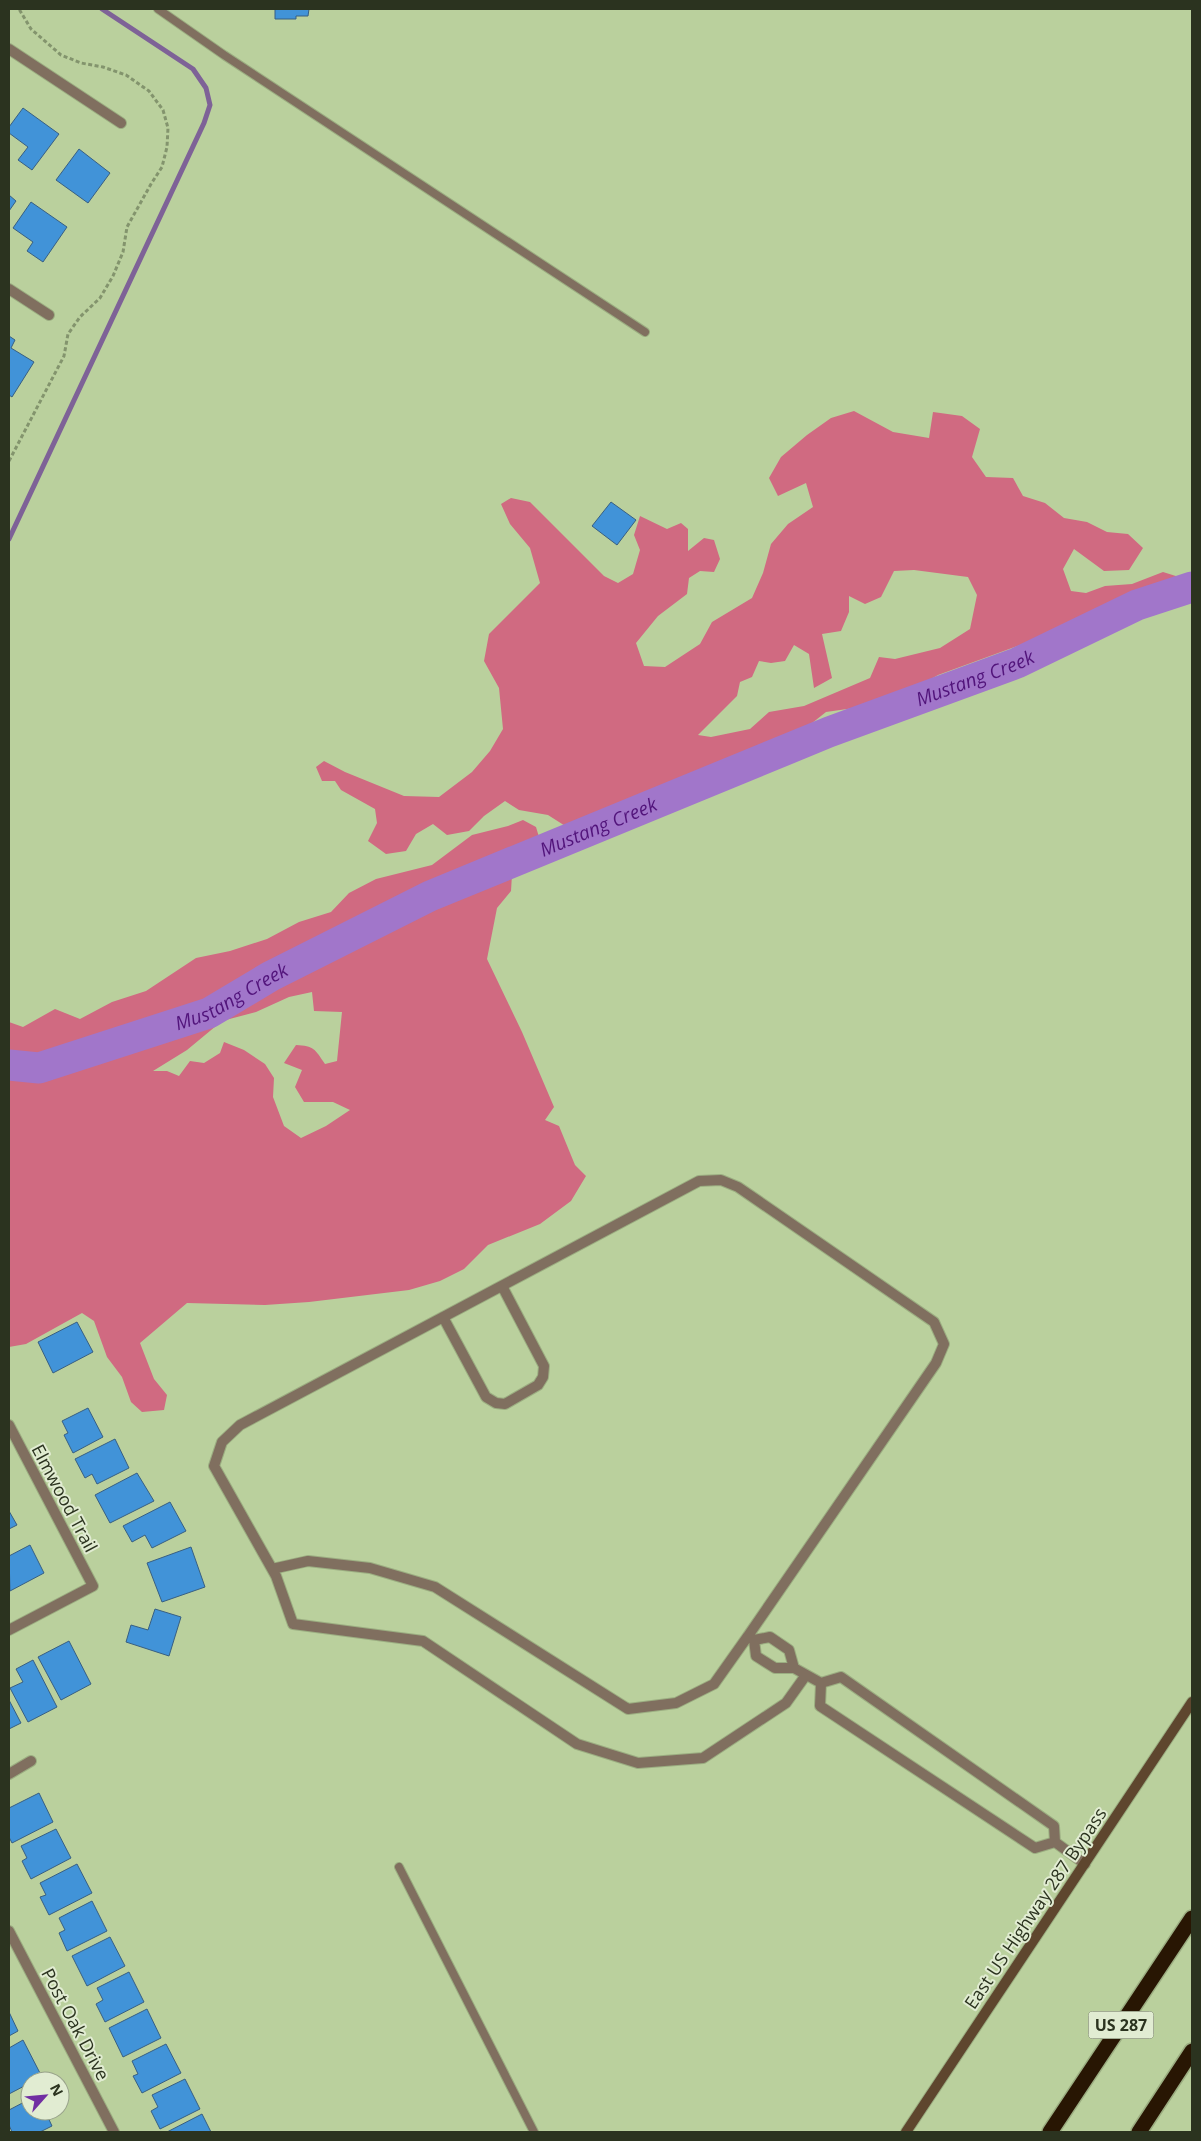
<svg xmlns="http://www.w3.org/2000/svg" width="1201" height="2141" font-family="'Open Sans',sans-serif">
<rect width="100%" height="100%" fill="#bad09d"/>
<!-- forest -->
<path fill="#d06a81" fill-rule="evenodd" d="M854 411 893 432 929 438 933 412 962 416 980 429 972 457 986 477 1013 478 1023 496 1045 503 1064 518 1087 522 1107 532 1128 534 1143 548 1129 570 1104 571 1074 549 1063 569 1071 591 1086 593 1105 586 1132 584 1163 572 1179 577 1162 590 1140 593 1113 608 1077 618 1050 634 938 675 889 703 826 712 749 773 705 799 662 789 570 829 548 815 519 810 505 801 484 816 469 831 447 835 433 824 416 834 406 851 386 854 368 841 377 823 375 809 341 790 335 781H322L316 767 324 761 345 772 404 796 439 797 472 772 490 751 503 729 499 688 484 661 489 634 540 583 530 548 510 524 501 504 511 498 530 502 604 576 618 583 633 574 640 550 634 535 640 516 667 529 681 523 688 529V551L704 538 714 540 720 559 714 572 700 571 689 578 687 594 658 616 636 643 644 666 665 667 700 644 712 622 752 598 763 573 771 544 788 524 813 507 806 483 778 496 769 478 781 457 807 435 831 418ZM914 570 968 577 977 595 970 629 940 648 895 659 879 657 870 678 804 706 769 712 750 729 711 737 698 735 737 696 740 682 752 677 759 661 771 663 785 661 794 645 809 654 814 688 832 678 822 634 841 631 849 612V596L865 604 881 597 894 571Z
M523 820 536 827 539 837 535 848 513 858 511 891 497 908 487 959 522 1032 554 1107 545 1120 559 1126 575 1165 586 1176 571 1201 540 1224 488 1245 464 1269 440 1281 409 1290 309 1302 265 1305 187 1303 140 1343 154 1379 167 1395 164 1410 142 1412 131 1402 122 1377 107 1357 94 1321 82 1313 26 1344 9 1347V1022L23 1027 55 1009 80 1019 112 1002 146 991 196 958 230 951 267 939 299 922 331 912 349 893 376 879 432 865 472 835 508 826ZM312 992 314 1011 342 1012 337 1061 325 1064C315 1049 314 1046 296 1045L284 1063 302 1070 295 1087 304 1102H333L350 1110 326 1126 301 1138 284 1126 273 1097 274 1078 265 1064 244 1050 224 1042 220 1053 204 1063 190 1061 179 1076 167 1071H153L187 1050 222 1021 256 1012 289 997Z"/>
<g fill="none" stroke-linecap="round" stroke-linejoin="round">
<!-- stream -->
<path stroke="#7e6297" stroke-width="5" d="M9 539 204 123 210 105 206 88 193 69 102 9"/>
<!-- river -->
<path stroke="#a176ca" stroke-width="31" id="s1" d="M9 1065 39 1068 209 1013 271 976 430 896 829 732 1017 663 1137 605 1192 587"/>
</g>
<!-- building -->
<path fill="#4193d8" stroke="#385f82" d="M275 9H309L308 16H296V19H275Z
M23 108 59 134 32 170 18 160 28 147 9 133V127Z
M79 149 110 173 88 203 56 180Z
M9 195 16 201 9 211Z
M31 202 67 227 43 262 27 251 33 242 13 228Z
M9 336 15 340 11 348 34 362 12 397 9 395Z
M611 502 636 520 617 545 592 526Z
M77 1322 93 1352 53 1373 38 1342Z
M88 1408 103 1437 73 1453 64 1435 68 1433 62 1421Z
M115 1439 129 1468 97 1484 92 1474 85 1478 75 1459Z
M137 1473 154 1501 110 1523 95 1495Z
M170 1502 186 1531 152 1548 145 1535 132 1542 123 1526Z
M9 1511 17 1525 9 1529Z
M30 1545 44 1573 10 1591 9 1556Z
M191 1547 205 1587 162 1602 147 1563Z
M155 1609 181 1617 169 1656 126 1642 131 1625 148 1630Z
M69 1641 91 1684 61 1700 38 1657Z
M33 1660 57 1707 28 1722 10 1688 23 1682 16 1669Z
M9 1700 21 1723 9 1729Z
M39 1793 53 1822 12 1843 9 1837V1808Z
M56 1829 71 1858 31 1879 22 1861 27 1858 21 1846Z
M77 1864 92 1893 49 1915 40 1897 46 1895 40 1883Z
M92 1901 107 1931 67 1951 59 1933 65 1930 59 1918Z
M110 1937 125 1966 87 1986 72 1956Z
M129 1972 144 2002 105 2022 96 2004 103 2000 97 1988Z
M147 2009 161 2038 123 2057 109 2028Z
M9 2012 18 2031 9 2036Z
M23 2040 42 2077 30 2081V2083L9 2094V2048Z
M166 2044 181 2073 142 2093 133 2076 138 2074 132 2061Z
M185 2079 200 2109 160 2129 151 2111 158 2107 152 2095Z
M30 2099V2111H45L52 2126 40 2132H12L9 2125V2110Z
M202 2114 211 2132H167Z"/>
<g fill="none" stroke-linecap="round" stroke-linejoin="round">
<defs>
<path id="lane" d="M158 9 224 55 645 332
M399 1867 534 2132"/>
<path id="street" d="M9 49 121 123
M9 289 49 315
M443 1317 486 1397 496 1403 505 1404 538 1385 543 1377 544 1366 502 1286
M9 1425 93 1586 9 1630
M272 1569 308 1561 370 1568 435 1587 628 1709 676 1703 714 1684 748 1636
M754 1640 770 1637 789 1650 794 1668
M806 1675 786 1703 703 1758 638 1763 577 1744 423 1641 293 1624 276 1576 214 1466 222 1442 240 1425 699 1181 721 1180 738 1187 934 1322 944 1344 936 1363 748 1636 754 1640 756 1656 775 1668H794L821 1683 841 1677 1054 1826 1055 1842
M821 1683 820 1706 1035 1848 1055 1842
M9 1774 31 1761
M1055 1842 1085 1864
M9 1931 114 2132"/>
<path id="secondary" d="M906 2132 1192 1702"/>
<path id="highway" d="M1050 2132 1192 1918
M1139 2132 1192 2051"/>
</defs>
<!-- lane casing -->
<use href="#lane" stroke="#9bad81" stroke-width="10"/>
<!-- street casing -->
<use href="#street" stroke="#9bad81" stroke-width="12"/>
<!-- secondary casing -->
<use href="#secondary" stroke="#9bad81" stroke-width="12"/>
<!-- highway casing -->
<use href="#highway" stroke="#9bad81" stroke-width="18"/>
<!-- path -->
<path stroke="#83946d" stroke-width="3" stroke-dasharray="4 2.5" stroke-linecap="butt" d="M9 461 64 356 68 334 80 317 100 298 113 276 123 252 127 227 151 184 162 167 167 147 168 128 163 110 149 91 126 75 103 67 81 63 61 55 31 29 19 9"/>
<!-- lane -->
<use href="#lane" stroke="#806f5f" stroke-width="8"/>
<!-- street -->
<use href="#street" stroke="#806f5f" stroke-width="10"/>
<!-- secondary -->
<use href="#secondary" stroke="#5e462e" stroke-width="10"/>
<!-- highway -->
<use href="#highway" stroke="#281603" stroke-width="15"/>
</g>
<g text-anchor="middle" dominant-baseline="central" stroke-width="4" stroke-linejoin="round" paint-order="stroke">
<!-- shield labels -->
<rect fill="#e1ecd2" stroke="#626a55" stroke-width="1" x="1088.5" y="2011.5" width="65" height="27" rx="4"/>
<g font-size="16" font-weight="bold" fill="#2b331f">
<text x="1121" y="2025">US 287</text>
</g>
<!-- street labels -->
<g font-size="18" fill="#2b331f" stroke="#e1ecd2">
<text transform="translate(65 1498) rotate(62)">Elmwood Trail</text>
<text transform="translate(1035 1908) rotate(-56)">East US Highway 287 Bypass</text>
<text transform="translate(76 2024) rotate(62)">Post Oak Drive</text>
</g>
<!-- water labels -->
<g font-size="19" font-style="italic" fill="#52147b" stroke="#e1ecd2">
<text stroke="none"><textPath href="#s1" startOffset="1046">Mustang Creek</textPath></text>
<text stroke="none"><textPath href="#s1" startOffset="641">Mustang Creek</textPath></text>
<text stroke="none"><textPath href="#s1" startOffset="236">Mustang Creek</textPath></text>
</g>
</g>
<!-- border -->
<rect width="1201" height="2141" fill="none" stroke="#2b331f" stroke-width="20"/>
<!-- north arrow -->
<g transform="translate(45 2096) rotate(63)"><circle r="24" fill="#e1ecd2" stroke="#98a28a"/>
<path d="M0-4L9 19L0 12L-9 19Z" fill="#712ea2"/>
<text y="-8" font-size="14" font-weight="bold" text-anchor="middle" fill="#2b331f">N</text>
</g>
</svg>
